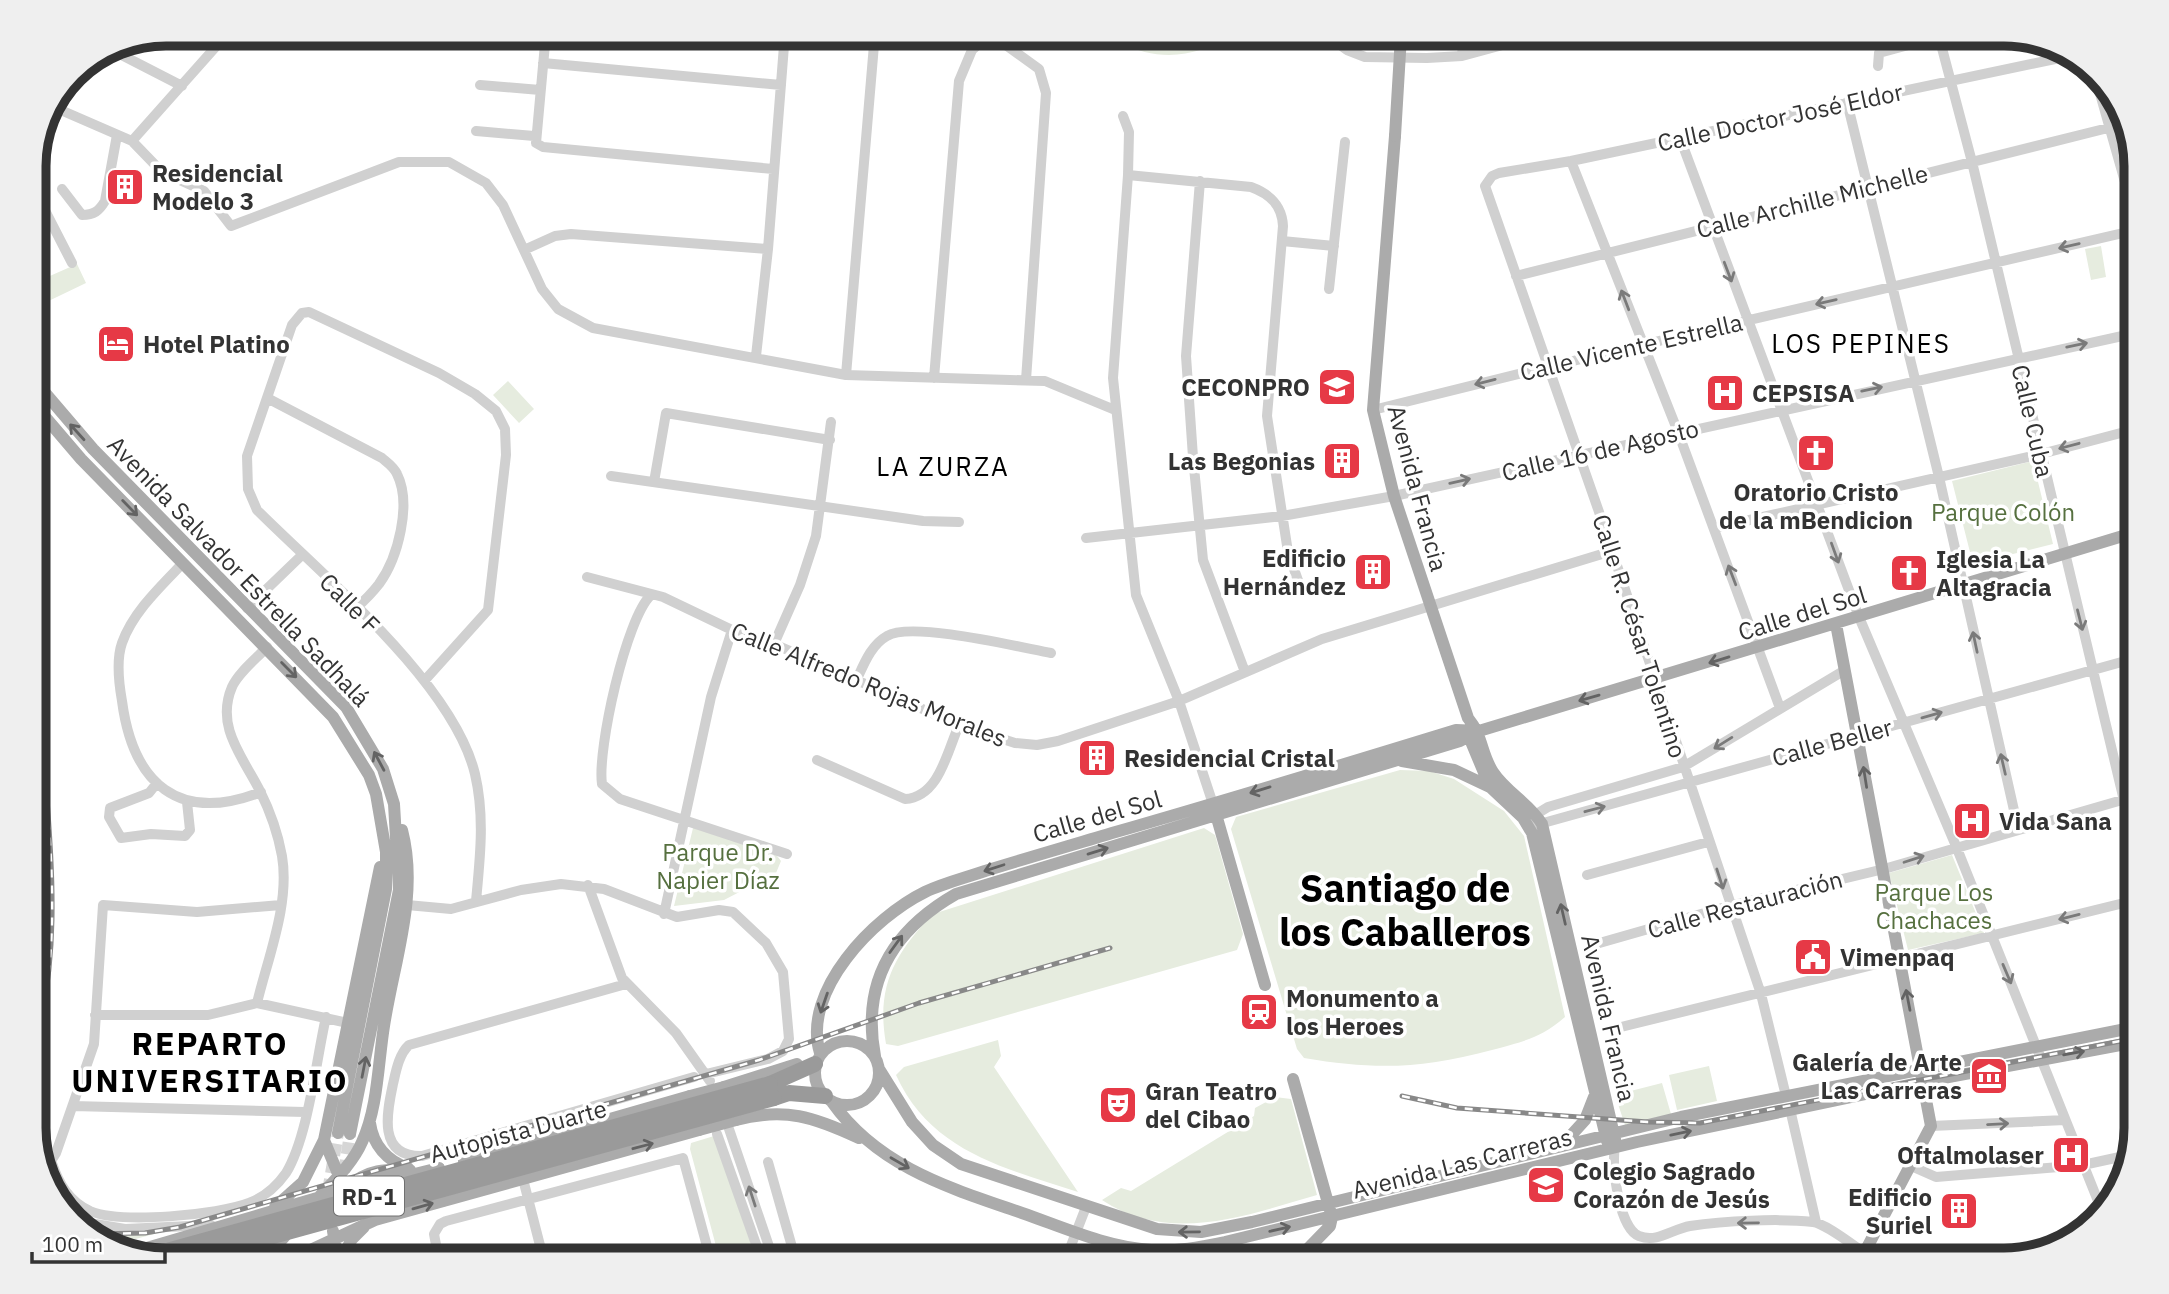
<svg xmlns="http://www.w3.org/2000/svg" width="2169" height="1294" font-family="'IBM Plex Sans',sans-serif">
<rect width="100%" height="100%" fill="#fff"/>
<!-- green -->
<path fill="#e6ecdf" d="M1124 33H1232C1199 58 1158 62 1121 43Z
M2101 246 2106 277 2091 280 2085 249Z
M77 264 86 283 34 308V283Z
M508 381 534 409 519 423 493 395Z
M2033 461 2053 544 1973 564 1952 481Z
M1400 770 1429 771 1454 779 1504 811 1524 836 1565 1017C1539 1039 1524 1041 1492 1050 1421 1069 1375 1070 1304 1058L1297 1049 1231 829 1236 817Z
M694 824 768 844 781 861 776 873 724 900 674 906Z
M1204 828 1215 835 1243 934 1237 950 898 1046 886 1044C876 987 894 954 933 914Z
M1952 855 1984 933 1908 950 1889 873Z
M998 1040 1001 1056 994 1067 1078 1192C1005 1168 931 1152 896 1075L904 1067Z
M1709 1066 1717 1101 1677 1110 1669 1075Z
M1662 1083 1671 1114 1625 1125 1615 1095Z
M1275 1097 1291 1099 1317 1195C1247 1215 1170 1245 1102 1200L1121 1188 1131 1191 1254 1116 1255 1108Z
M714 1136 757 1261H720L690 1149 691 1143Z
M90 1229 125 1233 165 1231 110 1246 102 1244Z"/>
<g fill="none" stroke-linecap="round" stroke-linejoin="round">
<!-- major-tunnel -->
<path stroke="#d6d6d6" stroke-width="12" stroke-dasharray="12 6" stroke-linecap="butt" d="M344 1172 350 1134
M328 1191 338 1133"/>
<!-- minor -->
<path stroke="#d0d0d0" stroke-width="10" d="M546 33 536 143 543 147 773 169
M989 33 1039 69 1046 93 1026 380
M1324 33 1347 50 1365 57 1427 58 1462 56 1546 33
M1938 33 1972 162 2136 851
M108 48 182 86
M1462 56 1464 33
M543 63 781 85
M1878 66 1879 53 1938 37
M2095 76 2136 221
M480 85 540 90
M1847 102 1939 477 2018 828
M56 108 132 141 162 172 204 191 231 226 399 162H449L486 183 503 205 542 289 558 309 593 328 846 375 1045 381 1115 410
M1123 116 1129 132 1128 175 1113 378 1136 595 1179 701 1213 804
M476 131 534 136
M1680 138 1859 617 1956 846 2102 1211
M132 141 228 33
M1571 161 1678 432 1780 708
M1128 175 1251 187C1270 194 1282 205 1283 226L1267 416 1288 552 1301 589
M1200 181 1186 356 1193 457 1203 560 1245 672
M34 189 72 263
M62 189 82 215C94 215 99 211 105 201L117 135
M1282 241 1334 246
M524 250 555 236 571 234 768 249
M1516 276 2108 128
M1329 289 1345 142
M756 356 768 249 785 33
M846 375 875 33
M934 378 959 81 972 50 990 34
M269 399 382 458C388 463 394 467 397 474 412 504 398 558 379 584 372 593 364 601 356 608
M1373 410 1547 367 2136 230
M611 476 923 521 959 522
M654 482 666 413 830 440
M1714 528 2041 454 2136 429
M1086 538 1282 516 1394 496 2136 333
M183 563C161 586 133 612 122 643 116 660 119 684 122 701 133 784 179 824 261 792
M587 577 663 597 732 630 774 644 959 725 1015 743 1037 745 1058 741 1179 701 1322 639 1612 551
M651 595C626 618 597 750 602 784L620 799 787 854
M247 608 302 555
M774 644 800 585 816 536 831 422
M857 679C864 664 871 645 887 636 911 621 1019 647 1051 653
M425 680 488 610 506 455 505 429 496 411 475 394 439 373 309 312 302 313 292 325 247 456 248 489 257 510C323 576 453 683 475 774 485 817 480 858 476 901
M817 760 905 799C939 797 947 752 959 725
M157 783 149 793 110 808 109 817 121 838 151 834 185 836 190 830 187 802
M1530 818 1548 807 1683 767 1845 670
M1536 825 2136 658
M1587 875 1708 842
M588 885 622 978 676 1033 710 1081
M407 905 451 909 521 890 561 884 604 889 677 917 719 910 733 912 766 943 783 972 789 1039 783 1051 768 1059 706 1074
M664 914 711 697 732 630
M1596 944 1729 906 1884 869 2136 796
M626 984 409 1045C399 1054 396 1071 393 1084 387 1112 377 1157 422 1156L694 1077
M257 1003C268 957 290 904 282 856 278 834 270 811 260 791 243 757 215 727 232 687 238 673 256 659 267 647
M95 1015H208L257 1003 348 1023
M1621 1027 2136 900
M1786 1096 1761 994 1598 509 1485 186 1492 176 1499 173 1571 161 2074 55
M73 1106 305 1112
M1790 1109 1816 1222
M1931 1126 2065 1120
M729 1129 774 1261
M717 1134 762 1261
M1615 1147C1611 1166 1619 1228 1639 1236 1658 1243 1672 1229 1690 1226 1723 1221 1780 1218 1813 1222 1828 1224 1861 1252 1877 1261
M768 1162 796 1261
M52 1163C59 1184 69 1201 90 1211 121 1224 218 1215 249 1203 264 1197 277 1186 286 1173 308 1137 316 1061 326 1017
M1911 1166 1936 1177 2083 1165 2129 1155
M44 1172 56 1153 94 1044 103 905 197 912 281 905
M48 1175 62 1201 84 1223
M523 1179 544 1261
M77 1221 125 1229 211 1225
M439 1261 434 1234 440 1224 446 1221 683 1158 711 1261
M1065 1261 1086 1207
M1110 1261V1244"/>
<!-- major -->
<path stroke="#ababab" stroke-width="12" d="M1395 136 1373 410 1394 496 1468 718C1483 736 1481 754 1493 772 1506 792 1529 803 1542 824L1615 1139
M34 380 93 449 346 707 383 769 394 804 399 890 350 1134
M34 404 81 459 333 717 369 775 376 794 386 852V889L338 1133
M1836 624 1931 1126 1860 1261
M1467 732 1490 787 1523 818 1532 833 1607 1141
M1402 761 1454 770 1490 787
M1215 811 1265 985
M815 1073a32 32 0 1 1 64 0a32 32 0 1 1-64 0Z
M820 1053C801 991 874 917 925 892 944 883 965 878 985 871 1027 858 1069 846 1112 833 1227 800 1342 765 1456 730L1479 731 2136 532
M875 1056C861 982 893 930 956 894L1460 741 1479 731
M879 1069 912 1122 933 1145 961 1164 1157 1229 1201 1232 1252 1222 1681 1117 2136 1027
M1293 1079 1330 1210
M724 1087 797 1064
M832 1102C878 1167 950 1188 1022 1213 1065 1228 1106 1247 1151 1250 1176 1252 1201 1247 1225 1242L1637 1142 1923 1082 2136 1042
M736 1120C785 1107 814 1117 859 1138
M370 1123C373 1145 387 1161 408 1168
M324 1140 341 1181
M1565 1142 1585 1120 1594 1097
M464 1161 690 1096
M349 1187C366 1169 387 1169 410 1170
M319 1197C334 1181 353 1163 362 1142 378 1108 378 1063 384 1026 394 961 419 895 402 830
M275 1207 303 1182 324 1140 380 867
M333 1231 338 1261
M133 1252 317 1198 439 1168
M341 1260 352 1239 364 1227
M264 1261 291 1229
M287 1261 375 1220 699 1130
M328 1261 329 1255
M1296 1261 1330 1226 1332 1217"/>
<!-- highway -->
<path stroke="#9a9a9a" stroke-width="16" d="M770 1084 815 1064
M774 1098 789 1093 825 1096"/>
<defs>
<path id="rail" d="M34 598C38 660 42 723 46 785 53 880 59 957 34 1051
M1402 1096 1457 1108 1648 1122 1700 1123 2136 1038
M91 1234 145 1233 180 1227 759 1060 919 1003 1110 948"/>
</defs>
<!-- rail casing -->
<use href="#rail" stroke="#888" stroke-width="5"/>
<!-- rail -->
<use href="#rail" stroke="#fff" stroke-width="2.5" stroke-dasharray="8" stroke-linecap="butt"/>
<!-- major-bridge -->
<path stroke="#ababab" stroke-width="12" d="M1395 136 1401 36
M690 1096 724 1087
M699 1130 736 1120"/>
<!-- highway-bridge -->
<path stroke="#9a9a9a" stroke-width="16" d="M149 1256 770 1084
M182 1261 774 1098"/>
</g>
<!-- one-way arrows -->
<defs><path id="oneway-shaft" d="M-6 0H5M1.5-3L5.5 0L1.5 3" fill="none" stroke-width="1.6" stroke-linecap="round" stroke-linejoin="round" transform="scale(1.75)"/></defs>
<g stroke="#7a7a7a">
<use href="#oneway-shaft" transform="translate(2069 246) rotate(167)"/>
<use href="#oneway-shaft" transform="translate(1728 272) rotate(69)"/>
<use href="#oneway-shaft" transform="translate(1625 300) rotate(-111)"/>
<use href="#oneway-shaft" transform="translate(1826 302) rotate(167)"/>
<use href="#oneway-shaft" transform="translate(2077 345) rotate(-12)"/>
<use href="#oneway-shaft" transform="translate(1485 382) rotate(166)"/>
<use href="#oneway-shaft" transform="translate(1872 389) rotate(-12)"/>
<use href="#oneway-shaft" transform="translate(2069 446) rotate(165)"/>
<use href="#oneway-shaft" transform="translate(1460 481) rotate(-13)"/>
<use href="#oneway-shaft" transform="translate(1835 553) rotate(70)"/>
<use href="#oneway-shaft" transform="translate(1732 575) rotate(-111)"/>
<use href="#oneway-shaft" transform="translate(2080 620) rotate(76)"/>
<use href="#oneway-shaft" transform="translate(1975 642) rotate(-102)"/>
<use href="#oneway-shaft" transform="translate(1932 715) rotate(-16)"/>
<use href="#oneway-shaft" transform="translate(1723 743) rotate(148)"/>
<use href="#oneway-shaft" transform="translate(2003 764) rotate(-103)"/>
<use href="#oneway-shaft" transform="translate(1595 809) rotate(-15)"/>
<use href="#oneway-shaft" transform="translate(1914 859) rotate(-18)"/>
<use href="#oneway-shaft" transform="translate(1720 879) rotate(72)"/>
<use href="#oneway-shaft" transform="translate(2069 917) rotate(166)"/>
<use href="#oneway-shaft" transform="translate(2007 974) rotate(67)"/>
<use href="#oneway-shaft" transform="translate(1998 1124) rotate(-3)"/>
<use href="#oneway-shaft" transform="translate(752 1196) rotate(-108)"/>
<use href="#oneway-shaft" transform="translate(1748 1223) rotate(179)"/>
</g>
<g stroke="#636363">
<use href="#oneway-shaft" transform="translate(77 432) rotate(-132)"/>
<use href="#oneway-shaft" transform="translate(130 508) rotate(46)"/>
<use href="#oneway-shaft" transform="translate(1719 660) rotate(163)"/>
<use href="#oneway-shaft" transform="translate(289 670) rotate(45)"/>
<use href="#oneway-shaft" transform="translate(1589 698) rotate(164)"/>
<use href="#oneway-shaft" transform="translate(379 761) rotate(-118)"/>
<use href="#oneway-shaft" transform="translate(1865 777) rotate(-99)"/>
<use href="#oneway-shaft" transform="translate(1260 790) rotate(163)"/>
<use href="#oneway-shaft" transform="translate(1098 851) rotate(-17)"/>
<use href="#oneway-shaft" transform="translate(994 868) rotate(162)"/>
<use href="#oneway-shaft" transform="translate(1563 914) rotate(-103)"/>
<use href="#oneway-shaft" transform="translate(896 944) rotate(-54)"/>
<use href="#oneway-shaft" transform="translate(1908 1000) rotate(-101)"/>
<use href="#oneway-shaft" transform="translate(824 1003) rotate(109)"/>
<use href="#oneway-shaft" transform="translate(2074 1053) rotate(-10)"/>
<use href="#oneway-shaft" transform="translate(364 1067) rotate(-79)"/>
<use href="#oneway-shaft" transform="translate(1681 1133) rotate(-12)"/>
<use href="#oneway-shaft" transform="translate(643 1146) rotate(-15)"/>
<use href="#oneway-shaft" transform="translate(900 1163) rotate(30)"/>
<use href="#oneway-shaft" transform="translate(423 1206) rotate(-16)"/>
<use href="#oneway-shaft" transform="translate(1280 1229) rotate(-13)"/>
<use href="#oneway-shaft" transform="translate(1189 1232) rotate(179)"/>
</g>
<!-- icons -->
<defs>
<symbol id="building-square" viewBox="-11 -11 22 22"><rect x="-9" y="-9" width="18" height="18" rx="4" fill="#e63946" stroke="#fff"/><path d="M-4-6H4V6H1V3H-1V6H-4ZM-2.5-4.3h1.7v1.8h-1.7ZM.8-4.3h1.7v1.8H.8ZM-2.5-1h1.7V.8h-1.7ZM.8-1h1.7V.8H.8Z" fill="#fff"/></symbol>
<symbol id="hotel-square" viewBox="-11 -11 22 22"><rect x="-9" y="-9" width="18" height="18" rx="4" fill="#e63946" stroke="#fff"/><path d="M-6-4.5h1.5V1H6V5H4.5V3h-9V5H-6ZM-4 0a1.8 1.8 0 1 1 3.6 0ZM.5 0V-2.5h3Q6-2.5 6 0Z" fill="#fff"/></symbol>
<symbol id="school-square" viewBox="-11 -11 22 22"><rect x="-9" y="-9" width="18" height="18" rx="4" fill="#e63946" stroke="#fff"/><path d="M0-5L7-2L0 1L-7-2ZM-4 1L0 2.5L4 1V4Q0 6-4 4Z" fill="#fff"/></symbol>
<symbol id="hospital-square" viewBox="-11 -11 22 22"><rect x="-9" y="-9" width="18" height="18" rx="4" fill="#e63946" stroke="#fff"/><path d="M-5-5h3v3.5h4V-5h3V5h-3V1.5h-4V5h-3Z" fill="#fff"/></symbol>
<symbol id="church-square" viewBox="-11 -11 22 22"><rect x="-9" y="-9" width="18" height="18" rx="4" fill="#e63946" stroke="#fff"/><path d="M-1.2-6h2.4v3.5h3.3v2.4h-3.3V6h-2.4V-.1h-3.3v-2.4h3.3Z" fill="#fff"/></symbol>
<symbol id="civic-square" viewBox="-11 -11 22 22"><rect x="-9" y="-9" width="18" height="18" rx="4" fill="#e63946" stroke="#fff"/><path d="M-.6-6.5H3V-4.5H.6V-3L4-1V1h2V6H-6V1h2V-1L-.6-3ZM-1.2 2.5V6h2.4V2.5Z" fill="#fff"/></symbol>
<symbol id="station-square" viewBox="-11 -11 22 22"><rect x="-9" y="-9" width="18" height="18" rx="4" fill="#e63946" stroke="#fff"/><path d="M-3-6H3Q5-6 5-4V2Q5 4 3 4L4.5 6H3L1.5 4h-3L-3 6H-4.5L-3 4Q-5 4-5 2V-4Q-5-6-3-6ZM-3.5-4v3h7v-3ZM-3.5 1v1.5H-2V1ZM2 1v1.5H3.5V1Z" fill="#fff"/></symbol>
<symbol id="museum-square" viewBox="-11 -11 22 22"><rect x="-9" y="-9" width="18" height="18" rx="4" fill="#e63946" stroke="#fff"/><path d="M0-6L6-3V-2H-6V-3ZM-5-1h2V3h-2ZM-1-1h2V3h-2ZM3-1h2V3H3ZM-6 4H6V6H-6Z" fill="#fff"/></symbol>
<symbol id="theatre-square" viewBox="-11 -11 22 22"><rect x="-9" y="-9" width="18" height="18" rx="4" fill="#e63946" stroke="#fff"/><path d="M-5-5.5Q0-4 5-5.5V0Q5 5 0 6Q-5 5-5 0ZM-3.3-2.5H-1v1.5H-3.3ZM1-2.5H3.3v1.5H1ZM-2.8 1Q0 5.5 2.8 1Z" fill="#fff"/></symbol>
<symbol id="university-square" viewBox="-11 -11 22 22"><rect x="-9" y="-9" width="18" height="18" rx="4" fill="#e63946" stroke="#fff"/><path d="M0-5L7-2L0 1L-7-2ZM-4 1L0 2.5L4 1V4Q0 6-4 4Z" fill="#fff"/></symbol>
</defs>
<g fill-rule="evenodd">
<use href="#building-square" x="103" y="165" width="44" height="44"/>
<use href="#hotel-square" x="94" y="322" width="44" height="44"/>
<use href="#school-square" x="1315" y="365" width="44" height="44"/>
<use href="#hospital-square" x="1703" y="371" width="44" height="44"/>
<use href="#church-square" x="1794" y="431" width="44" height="44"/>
<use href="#building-square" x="1320" y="439" width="44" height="44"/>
<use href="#building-square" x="1351" y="550" width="44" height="44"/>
<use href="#church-square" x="1887" y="551" width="44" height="44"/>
<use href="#building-square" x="1075" y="736" width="44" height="44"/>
<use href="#hospital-square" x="1950" y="799" width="44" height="44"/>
<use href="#civic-square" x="1791" y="935" width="44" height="44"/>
<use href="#station-square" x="1237" y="990" width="44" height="44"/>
<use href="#museum-square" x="1967" y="1054" width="44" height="44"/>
<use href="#theatre-square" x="1096" y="1083" width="44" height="44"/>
<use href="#hospital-square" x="2049" y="1133" width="44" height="44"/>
<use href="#university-square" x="1524" y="1163" width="44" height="44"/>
<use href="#building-square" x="1937" y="1189" width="44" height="44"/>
</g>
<g text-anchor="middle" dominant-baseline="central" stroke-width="7" stroke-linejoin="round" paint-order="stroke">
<!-- shield labels -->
<rect fill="#fff" stroke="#707070" stroke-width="2" x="334" y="1176.5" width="70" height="39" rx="5"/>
<g font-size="23" font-weight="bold" fill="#333">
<text x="369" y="1196">RD-1</text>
</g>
<!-- street labels -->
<g font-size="24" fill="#333" stroke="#fff">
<text transform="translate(1780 117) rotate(-12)">Calle Doctor José Eldor</text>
<text transform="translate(1812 201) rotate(-14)">Calle Archille Michelle</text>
<text transform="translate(1631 347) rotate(-13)">Calle Vicente Estrella</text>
<text transform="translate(2033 421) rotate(77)">Calle Cuba</text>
<text transform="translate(1600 450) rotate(-13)">Calle 16 de Agosto</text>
<text transform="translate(1418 488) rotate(75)">Avenida Francia</text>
<text transform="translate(239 571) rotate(46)">Avenida Salvador Estrella Sadhalá</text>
<text transform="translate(350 603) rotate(45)">Calle F</text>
<text transform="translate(1802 613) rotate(-17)">Calle del Sol</text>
<text transform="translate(1640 636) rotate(72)">Calle R. César Tolentino</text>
<text transform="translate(869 684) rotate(22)">Calle Alfredo Rojas Morales</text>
<text transform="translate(1832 742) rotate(-15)">Calle Beller</text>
<text transform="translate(1097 816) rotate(-16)">Calle del Sol</text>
<text transform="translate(1745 904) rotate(-15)">Calle Restauración</text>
<text transform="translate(1609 1018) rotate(77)">Avenida Francia</text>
<text transform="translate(518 1131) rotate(-15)">Autopista Duarte</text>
<text transform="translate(1462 1163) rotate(-14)">Avenida Las Carreras</text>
</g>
<!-- poi labels -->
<g font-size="24" font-weight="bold" fill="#333" stroke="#fff" text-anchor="start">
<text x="152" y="173">Residencial<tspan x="152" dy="28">Modelo 3</tspan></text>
<text x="143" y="344">Hotel Platino</text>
<text x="1310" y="387" text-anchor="end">CECONPRO</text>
<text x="1752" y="393">CEPSISA</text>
<text x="1315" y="461" text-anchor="end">Las Begonias</text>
<text x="1816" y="492" text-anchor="middle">Oratorio Cristo<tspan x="1816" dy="28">de la mBendicion</tspan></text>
<text x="1346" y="558" text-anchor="end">Edificio<tspan x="1346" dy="28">Hernández</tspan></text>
<text x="1936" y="559">Iglesia La<tspan x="1936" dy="28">Altagracia</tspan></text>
<text x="1124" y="758">Residencial Cristal</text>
<text x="1999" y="821">Vida Sana</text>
<text x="1840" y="957">Vimenpaq</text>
<text x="1286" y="998">Monumento a<tspan x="1286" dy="28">los Heroes</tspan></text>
<text x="1962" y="1062" text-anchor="end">Galería de Arte<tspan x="1962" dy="28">Las Carreras</tspan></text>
<text x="1145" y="1091">Gran Teatro<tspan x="1145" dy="28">del Cibao</tspan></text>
<text x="2044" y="1155" text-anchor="end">Oftalmolaser</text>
<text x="1573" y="1171">Colegio Sagrado<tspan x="1573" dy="28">Corazón de Jesús</tspan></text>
<text x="1932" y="1197" text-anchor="end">Edificio<tspan x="1932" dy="28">Suriel</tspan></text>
</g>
<!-- park labels -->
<g font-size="24" fill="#56703f" stroke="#fff">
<text x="2003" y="512">Parque Colón</text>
<text x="718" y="852">Parque Dr.<tspan x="718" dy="28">Napier Díaz</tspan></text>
<text x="1934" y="892">Parque Los<tspan x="1934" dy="28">Chachaces</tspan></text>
</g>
<!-- neighbourhood labels -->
<g font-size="26" letter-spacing="2" fill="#000" stroke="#fff">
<text x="1861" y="343">LOS PEPINES</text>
<text x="943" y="466">LA ZURZA</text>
</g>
<!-- district labels -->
<g font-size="32" font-weight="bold" letter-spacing="2" fill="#000" stroke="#fff">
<text x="210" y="1043">REPARTO<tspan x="210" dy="37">UNIVERSITARIO</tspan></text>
</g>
<!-- town labels -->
<g font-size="38" font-weight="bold" fill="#000" stroke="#fff">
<text x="1405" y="887">Santiago de<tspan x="1405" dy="44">los Caballeros</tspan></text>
</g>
</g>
<!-- crop -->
<path d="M0 0H2169V1294H0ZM166 46H2004A120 120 0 0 1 2124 166V1128A120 120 0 0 1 2004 1248H166A120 120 0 0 1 46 1128V166A120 120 0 0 1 166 46Z" fill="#efefef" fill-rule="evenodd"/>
<path fill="none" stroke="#333" stroke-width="9" d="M166 46H2004A120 120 0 0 1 2124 166V1128A120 120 0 0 1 2004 1248H166A120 120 0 0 1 46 1128V166A120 120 0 0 1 166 46Z"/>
<!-- scale -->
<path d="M32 1252v10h133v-10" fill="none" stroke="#333333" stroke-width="3.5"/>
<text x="42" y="1252" font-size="21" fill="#333333" stroke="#ffffff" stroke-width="5" paint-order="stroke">100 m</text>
</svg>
